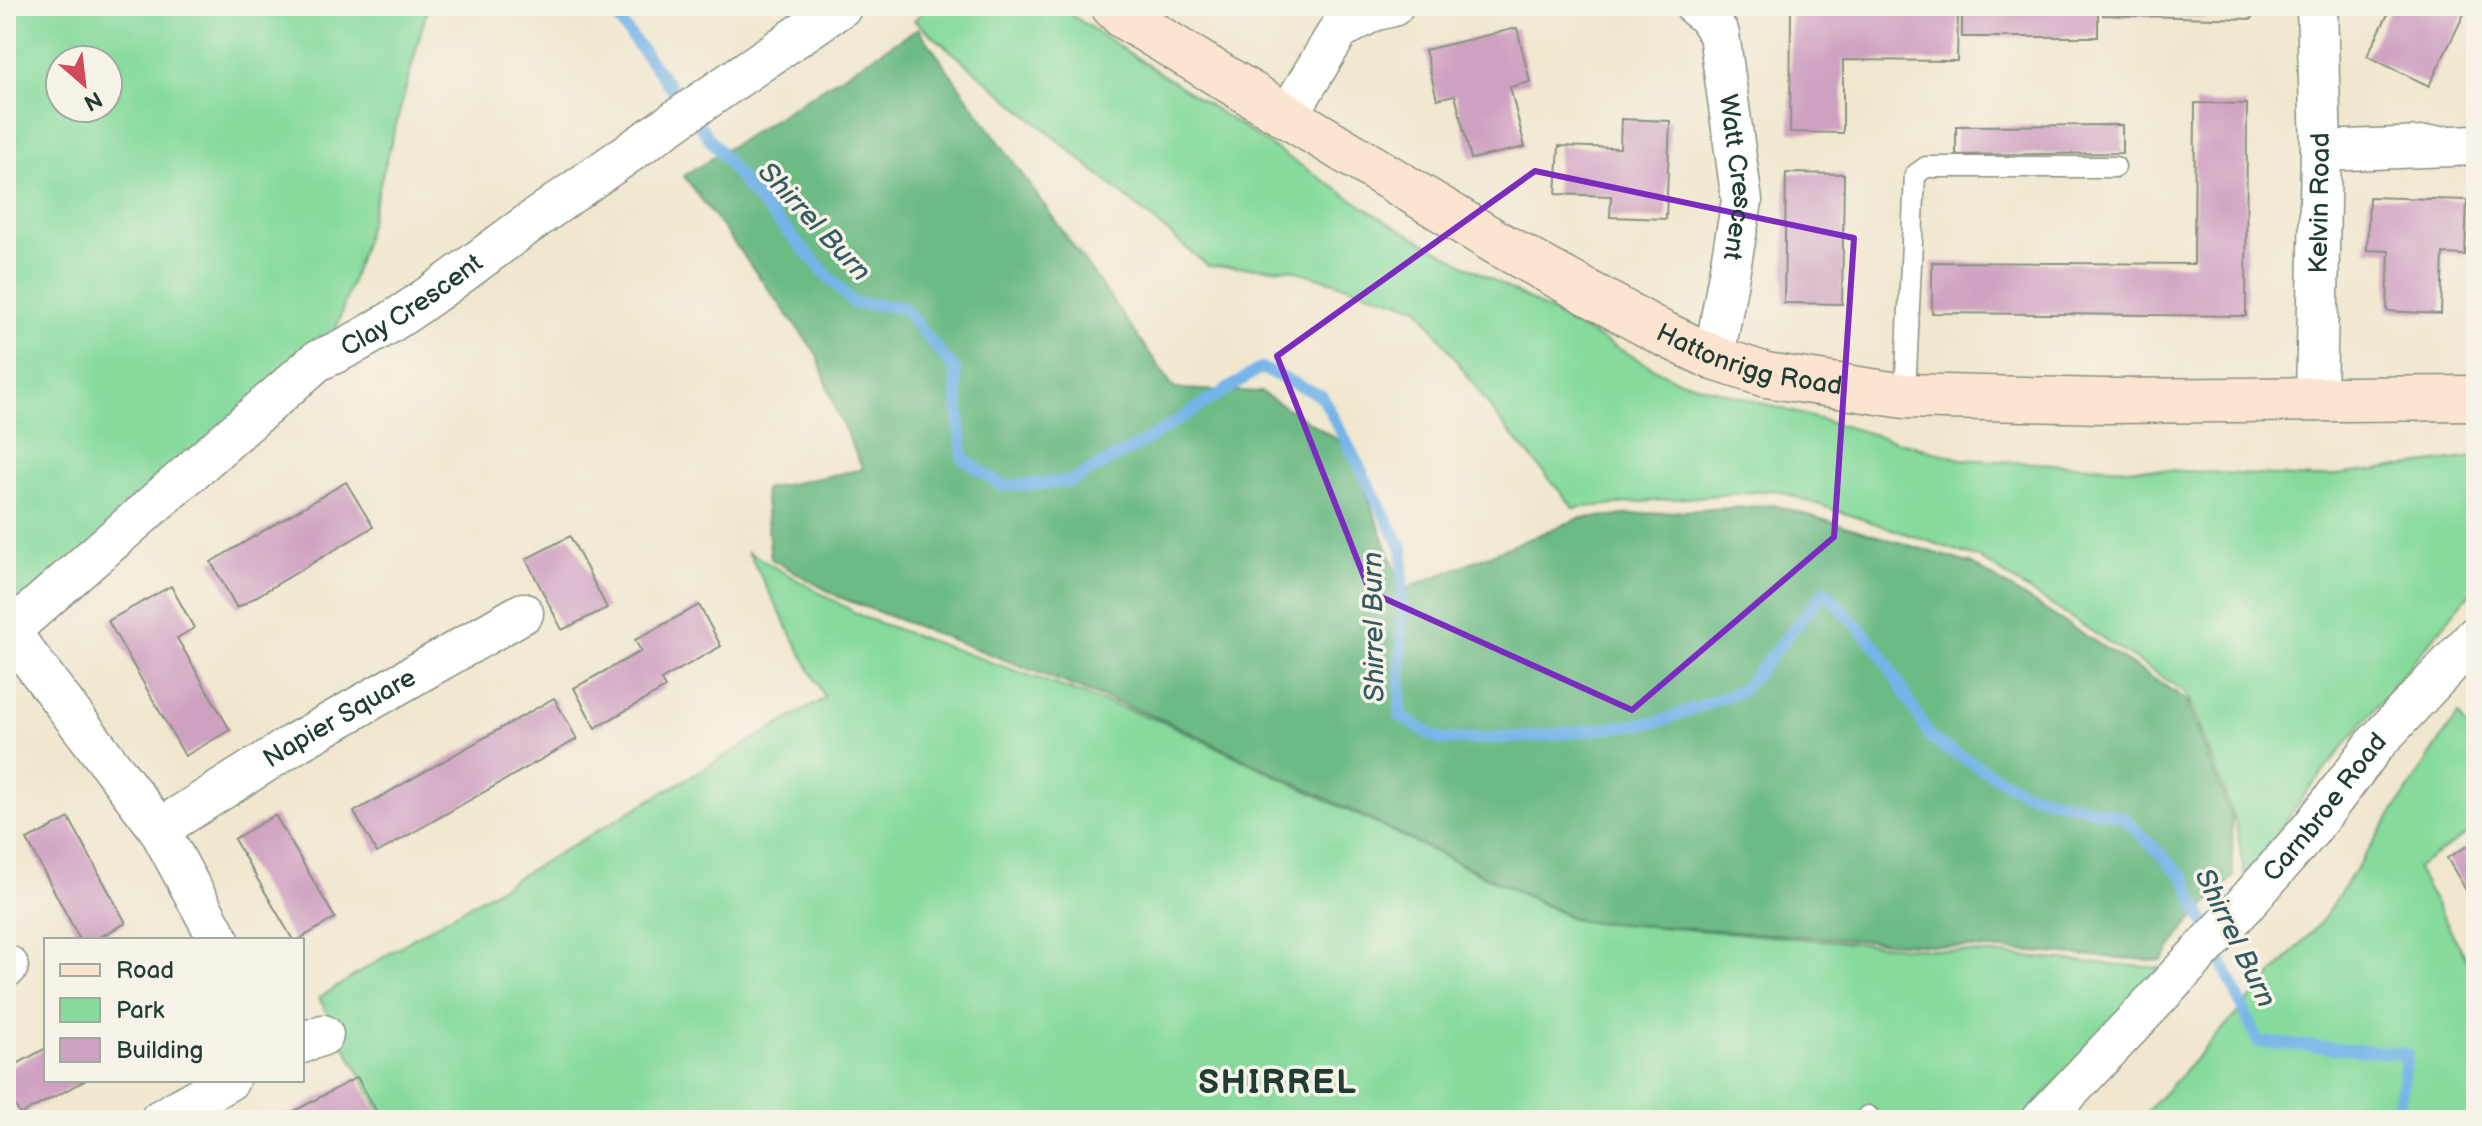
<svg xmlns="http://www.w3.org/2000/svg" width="2482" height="1126" font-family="'Balsamiq Sans',sans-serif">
<rect width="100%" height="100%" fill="#f7f3e8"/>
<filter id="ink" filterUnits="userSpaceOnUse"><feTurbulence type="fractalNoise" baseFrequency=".0125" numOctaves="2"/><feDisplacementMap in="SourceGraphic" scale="16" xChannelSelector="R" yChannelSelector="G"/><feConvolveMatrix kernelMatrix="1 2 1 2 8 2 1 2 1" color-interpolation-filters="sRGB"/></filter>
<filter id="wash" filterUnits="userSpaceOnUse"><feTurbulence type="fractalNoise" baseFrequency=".006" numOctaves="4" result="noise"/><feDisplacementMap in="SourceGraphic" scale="32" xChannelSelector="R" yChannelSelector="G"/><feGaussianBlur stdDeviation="1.8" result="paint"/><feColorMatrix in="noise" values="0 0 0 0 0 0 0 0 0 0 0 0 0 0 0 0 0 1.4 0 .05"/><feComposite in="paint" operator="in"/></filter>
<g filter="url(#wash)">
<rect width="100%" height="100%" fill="#f1e7cf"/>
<!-- green -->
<path fill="#85da9c" stroke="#528c68" stroke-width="2" fill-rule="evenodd" d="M6 6H428L364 243 321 376 6 643ZM60 60H108V108H60Z
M930 6H1062L1067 12 1387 222 1672 378 1961 459 2313 478 2476 457V586L2308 790 2245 878 2236 824 2188 694 1979 558 1775 490 1574 508 1500 421 1418 307 1290 269 1208 266 914 20Z
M748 552 865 618 1168 724 1575 920 2160 968 2021 1120H385L319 998 420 934 825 698Z
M2458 714 2476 741V828L2416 868 2476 976V1120H2139L2321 922Z"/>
<!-- forest -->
<path fill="#6cba84" stroke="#467c5c" stroke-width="2" d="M918 28 1175 389 1261 392 1349 447 1403 590 1580 518 1774 505 1972 564 2187 700 2232 820 2233 877 2187 925 2162 961 1580 921 1171 723 839 597 771 559 764 489 863 469 838 415 816 353 684 176Z"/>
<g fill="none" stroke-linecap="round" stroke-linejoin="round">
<!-- stream -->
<path stroke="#74b4e8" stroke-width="12" d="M618 6 619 20 749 190 853 303 902 307 955 370 963 459 1003 486 1069 482 1137 446 1261 368 1322 396 1403 550 1400 716 1440 740 1532 737 1658 722 1743 690 1825 591 1879 650 1932 740 2023 792 2123 817 2185 879 2258 1042 2407 1054 2397 1120"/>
</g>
<g id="blocks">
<!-- building -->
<path fill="#cfa1c1" d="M1962 6H2098V37H1962Z
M2103 6H2253L2252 19 2103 15Z
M2392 6H2468L2429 86 2367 56Z
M1791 8 1958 9 1957 61 1843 60V133L1790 132Z
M1517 28 1530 82 1510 87 1525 147 1471 159 1455 95 1437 99 1425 50Z
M2195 103 2247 104 2246 316 1932 313V262L2194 264Z
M1621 119 1670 121 1666 219 1610 217 1611 196 1556 194 1559 146 1620 148Z
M2122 125V153L1956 155V126Z
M1786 173 1844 174 1842 304 1784 303Z
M2369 197 2467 200 2465 255 2443 254 2441 314 2387 311 2389 251 2367 250Z
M346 482 373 527 237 608 211 562Z
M570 536 607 608 562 630 526 559Z
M171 586 194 628 177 638 230 730 185 756 108 621Z
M699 605 721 646 661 680 665 688 595 728 574 688 641 651 635 640Z
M554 698 577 739 377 853 354 812Z
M275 815 335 918 298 940H293L234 839Z
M69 818 126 923 94 940H80L27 840Z
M2476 841V907L2447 858Z
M46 1048V1080H86L20 1115 6 1088V1070Z
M357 1077 379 1115 370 1120H278Z"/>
</g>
</g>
<g filter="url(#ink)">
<use href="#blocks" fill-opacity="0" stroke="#889282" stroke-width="2"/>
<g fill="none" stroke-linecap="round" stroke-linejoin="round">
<defs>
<path id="lane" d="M1905 396 1915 175 1926 167H2115
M1864 1120 1868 1116"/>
<g id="street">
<path id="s1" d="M1695 6 1707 16 1719 34 1742 201 1714 358"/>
<path d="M1287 117 1339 30 1373 11 1393 6"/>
<path d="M2321 151 2476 145"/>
<path id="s2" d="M2316 401 2321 151 2317 6"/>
<path d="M9 631 159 829 219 940"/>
<path id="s3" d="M6 634 317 361C395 329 463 270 531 222 634 148 738 77 842 6"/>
<path id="s4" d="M159 829 297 742 523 613"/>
<path d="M6 966H8"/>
<path d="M302 1043 323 1035"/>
<path d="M160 1120 229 1080"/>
<path id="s5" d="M2042 1120 2241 909 2310 830 2376 743 2476 636"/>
</g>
<g id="secondary">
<path id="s6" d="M1113 6 1124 17 1499 244 1660 332 1714 358 1766 375 1905 396 2104 401 2476 398"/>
</g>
</defs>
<!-- lane casing -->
<use href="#lane" stroke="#889282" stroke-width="23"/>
<!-- street casing -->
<use href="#street" stroke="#889282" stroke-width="43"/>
<!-- secondary casing -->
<use href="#secondary" stroke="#889282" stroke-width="47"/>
<!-- lane -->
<use href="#lane" stroke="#fff" stroke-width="20"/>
<!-- street -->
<use href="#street" stroke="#fff" stroke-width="40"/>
<!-- secondary -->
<use href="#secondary" stroke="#fce5d0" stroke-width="44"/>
</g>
</g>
<!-- marked area -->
<path fill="none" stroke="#7b2cbf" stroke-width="6" stroke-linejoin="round" d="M1535 171 1854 238 1834 537 1632 710 1370 592 1277 356Z"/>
<g text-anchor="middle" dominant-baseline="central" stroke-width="7" stroke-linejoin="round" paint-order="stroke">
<!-- street labels -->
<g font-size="26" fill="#1f3d34" stroke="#f7f3e8">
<text stroke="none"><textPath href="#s1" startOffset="182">Watt Crescent</textPath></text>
<text stroke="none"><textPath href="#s2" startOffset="198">Kelvin Road</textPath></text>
<text stroke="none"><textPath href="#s3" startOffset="524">Clay Crescent</textPath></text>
<text stroke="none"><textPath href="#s6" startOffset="732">Hattonrigg Road</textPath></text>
<text stroke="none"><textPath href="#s4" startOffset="212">Napier Square</textPath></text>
<text stroke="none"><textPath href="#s5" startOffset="422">Carnbroe Road</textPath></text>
</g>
<!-- water labels -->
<g font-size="28" font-style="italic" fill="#345b61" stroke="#f7f3e8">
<text transform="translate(814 222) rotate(47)">Shirrel Burn</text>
<text transform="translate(1374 627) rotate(-91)">Shirrel Burn</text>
<text transform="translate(2235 938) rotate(64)">Shirrel Burn</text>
</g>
<!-- district labels -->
<g font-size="34" font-weight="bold" letter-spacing="2" fill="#1f3d34" stroke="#f7f3e8">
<text x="1278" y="1082">SHIRREL</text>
</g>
</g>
<!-- margin -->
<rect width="2482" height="1126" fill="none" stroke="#f7f3e8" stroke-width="32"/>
<!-- legend -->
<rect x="44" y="938" width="260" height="144" fill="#f7f3e8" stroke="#a1aaa0" stroke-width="2"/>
<rect x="60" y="964" width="40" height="12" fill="#fce5d0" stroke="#a1aaa0" stroke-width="2"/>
<text x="116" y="978" font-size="24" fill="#1f3d34">Road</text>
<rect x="60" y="998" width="40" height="24" fill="#85da9c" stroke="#a1aaa0" stroke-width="2"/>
<text x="116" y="1018" font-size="24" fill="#1f3d34">Park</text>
<rect x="60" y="1038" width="40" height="24" fill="#cfa1c1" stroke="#a1aaa0" stroke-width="2"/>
<text x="116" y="1058" font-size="24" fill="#1f3d34">Building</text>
<!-- north arrow -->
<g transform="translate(84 84) rotate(152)"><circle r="38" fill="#f7f3e8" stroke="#a1aaa0" stroke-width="2"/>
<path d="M0-6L14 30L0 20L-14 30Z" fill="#d1495b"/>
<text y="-12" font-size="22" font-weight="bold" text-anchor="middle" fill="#1f3d34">N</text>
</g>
</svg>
